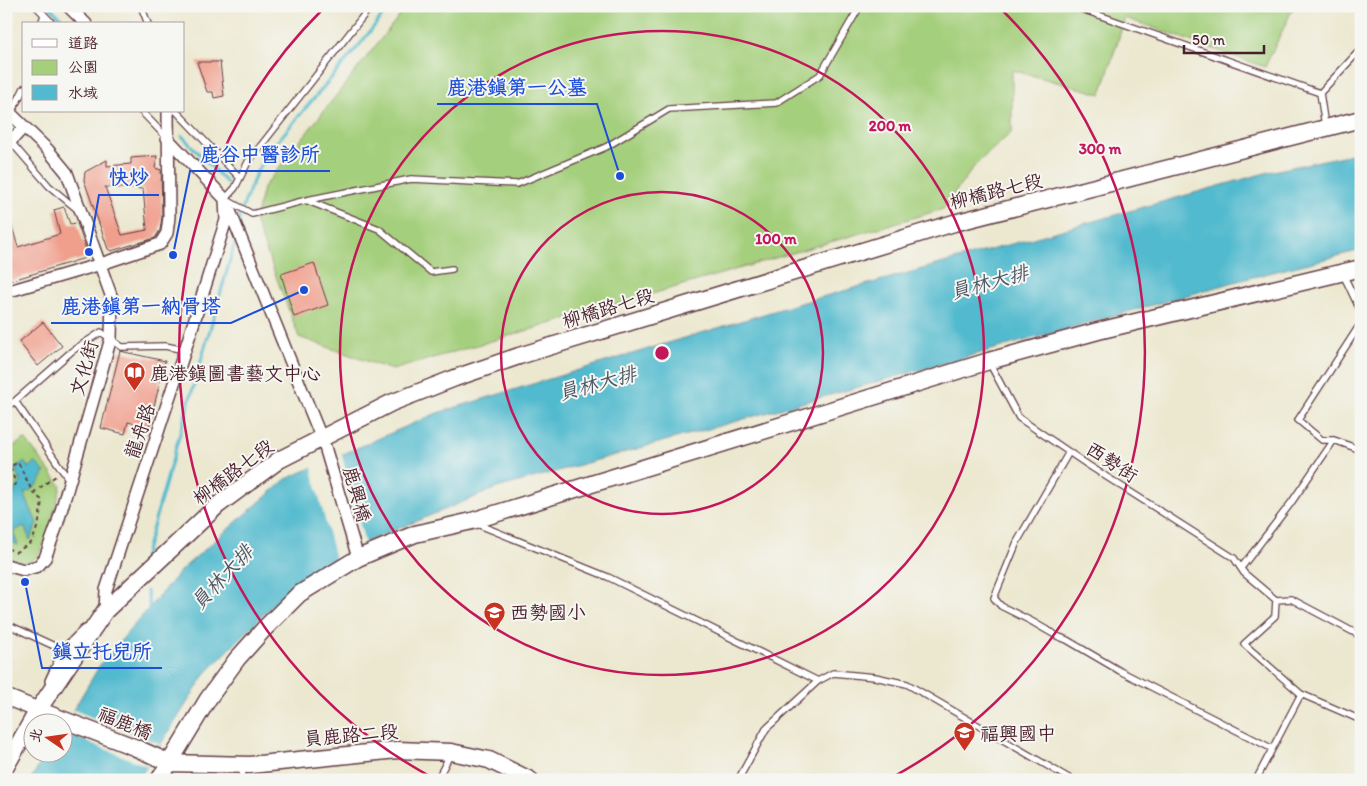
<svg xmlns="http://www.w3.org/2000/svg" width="1367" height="786" font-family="Itim,'LXGW WenKai TC',sans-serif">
<rect width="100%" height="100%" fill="#f6f6f2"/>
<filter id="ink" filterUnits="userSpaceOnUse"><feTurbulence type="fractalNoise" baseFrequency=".02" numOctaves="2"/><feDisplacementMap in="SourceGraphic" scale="10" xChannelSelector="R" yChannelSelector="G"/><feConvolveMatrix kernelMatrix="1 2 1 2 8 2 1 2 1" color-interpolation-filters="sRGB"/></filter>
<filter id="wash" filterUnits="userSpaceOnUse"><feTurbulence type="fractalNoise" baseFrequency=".0096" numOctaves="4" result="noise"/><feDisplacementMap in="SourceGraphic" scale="20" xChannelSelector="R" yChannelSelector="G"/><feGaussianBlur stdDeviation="1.12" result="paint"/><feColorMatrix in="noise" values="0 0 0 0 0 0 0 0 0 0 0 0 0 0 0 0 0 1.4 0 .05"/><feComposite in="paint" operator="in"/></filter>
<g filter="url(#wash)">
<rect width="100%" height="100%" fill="#ece8d0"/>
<!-- green -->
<path fill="#a4cf7b" stroke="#777753" d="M407 6H1294L1265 67 1125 18 1101 94 1012 70V132L976 164 943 209 392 370 299 337 255 221 263 188Z
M25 439 61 486C57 500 45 554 33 560 25 564 15 560 6 557V451Z"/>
<!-- water -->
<path fill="#51bace" stroke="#4e6c7c" d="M1361 152V250L1249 278 497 488 349 549 272 606 206 673 138 780H30L46 754H62L63 727 100 665 181 570 286 479 437 413 797 304 1269 172Z
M24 462 29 468 35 462 45 472C39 483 36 489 24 493L37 523 30 540 24 526 13 532 18 545 6 540V500L15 493 14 490 21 482 14 468Z"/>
<!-- pier -->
<path fill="#ece8d0" d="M341 452 365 544 336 563 311 465Z
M71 709 160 744 147 766 63 732 61 724Z"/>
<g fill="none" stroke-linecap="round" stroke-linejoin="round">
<!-- stream -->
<path stroke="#51bace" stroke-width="3" d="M49 6 67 24
M182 136 228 184
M239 223 240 214 257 171 276 143 361 43 390 6
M144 558 237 236
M147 591 150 610"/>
</g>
<g id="blocks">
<!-- building -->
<path fill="#f09f8d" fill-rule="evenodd" d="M197 62H220L224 96 214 98 213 92H207Z
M157 156 155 168 161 170 162 217 160 230 155 238 111 251 108 249 84 180 85 172 107 160V166L131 164V158ZM105 187 143 189 147 230 122 235Z
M64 207 70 224 77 223 88 255 85 258 6 282V216H9L18 247 60 234 54 210Z
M314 263 328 305 294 317 281 274Z
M43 322 62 346 38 366 19 342Z
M120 351 165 361 149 427 128 422 125 434 101 428Z"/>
</g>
</g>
<g filter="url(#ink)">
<use href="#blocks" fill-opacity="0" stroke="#623d44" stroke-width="1"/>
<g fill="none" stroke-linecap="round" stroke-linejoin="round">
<defs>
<path id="service" d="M36 6 53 24
M141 6 148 24
M371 6 248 162 235 188 225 199 252 214 307 200 411 179 517 184 606 147 669 109 776 103 820 75 860 6
M1073 6 1320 93
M41 24 44 15
M141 111 167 138
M176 111 240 178
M11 114 24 88
M1325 126 1320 93 1361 49
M11 142 49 186 78 210
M308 201 379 229 431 272 452 269
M1343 274 1361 312
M990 364 1019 418 1088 465 1234 558 1244 573 1276 600 1275 616 1244 644 1301 694 1361 720
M15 401 69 480
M6 407 15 401 72 351 101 332 122 347 165 346 185 350
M1334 440 1361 450
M1069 452 1017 542 994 598 1001 606 1031 621 1057 636 1067 640 1120 671 1271 748
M477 524 608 577 818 681 833 673 875 677 907 684 1072 780
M1241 568 1291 503 1334 440H1322L1298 420 1361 323
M1276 600 1291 599 1361 636
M13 627 65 651
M242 780 243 767
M437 780 450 755
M738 780 766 729 818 681
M1256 780 1301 694"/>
<path id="minor" d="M68 6 86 24
M6 109 48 150 67 173 112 298 111 338 57 525 45 558 38 566 24 570 6 565
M6 146 24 127
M228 206 325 447 358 558
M6 292 101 264 160 244 167 233 169 217 168 111
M104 613 105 611 106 590 185 350 226 220 225 199 167 138
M51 681 65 651 85 631"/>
<path id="tertiary" d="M6 697 38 710"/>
<path id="secondary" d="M38 710 134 747 170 763 250 765 397 750 451 752 489 760 530 780
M6 766 38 710 105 611 218 505 279 460 391 403 455 378 519 356 954 223 1361 119
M159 780 208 699 237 659 264 629 299 594 358 558 415 534 472 521 989 361 1098 331 1361 268"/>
</defs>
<!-- service casing -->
<use href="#service" stroke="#623d44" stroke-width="8"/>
<!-- minor casing -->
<use href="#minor" stroke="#623d44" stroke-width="14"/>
<!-- tertiary casing -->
<use href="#tertiary" stroke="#623d44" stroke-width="18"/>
<!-- secondary casing -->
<use href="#secondary" stroke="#623d44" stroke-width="19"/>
<!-- path -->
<path stroke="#623d44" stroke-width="2" stroke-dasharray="4 4" stroke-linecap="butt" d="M6 489 16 484 10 467 18 462 33 493 42 500 39 522 32 542 16 552 6 548
M33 493 57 475"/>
<!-- service -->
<use href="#service" stroke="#fff" stroke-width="5.5"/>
<!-- minor -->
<use href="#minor" stroke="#fff" stroke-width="11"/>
<!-- tertiary -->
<use href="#tertiary" stroke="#fff" stroke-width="15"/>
<!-- secondary -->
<use href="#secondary" stroke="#fff" stroke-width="16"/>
</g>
</g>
<!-- distance rings -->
<g fill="none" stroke="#c2185b" stroke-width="2.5">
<circle cx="662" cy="353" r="161"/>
<circle cx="662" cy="353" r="322"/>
<path d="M435 779A483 483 0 0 1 323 9M1001 9A483 483 0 0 1 889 779"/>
</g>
<!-- icons -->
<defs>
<symbol id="library-pin" viewBox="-11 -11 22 30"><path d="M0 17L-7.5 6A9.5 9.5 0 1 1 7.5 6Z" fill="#c8321e" stroke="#f6f6f2"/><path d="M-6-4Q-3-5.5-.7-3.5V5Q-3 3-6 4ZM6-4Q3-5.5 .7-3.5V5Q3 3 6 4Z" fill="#fff"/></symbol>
<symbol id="school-pin" viewBox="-11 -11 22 30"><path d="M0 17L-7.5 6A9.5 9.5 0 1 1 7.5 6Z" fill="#c8321e" stroke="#f6f6f2"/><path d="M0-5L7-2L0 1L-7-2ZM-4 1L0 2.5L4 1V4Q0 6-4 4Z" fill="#fff"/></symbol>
</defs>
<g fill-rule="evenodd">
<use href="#library-pin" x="122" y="360" width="25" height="34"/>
<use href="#school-pin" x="482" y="600" width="25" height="34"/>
<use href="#school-pin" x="952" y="720" width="25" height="34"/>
</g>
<g text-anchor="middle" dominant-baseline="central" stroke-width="4" stroke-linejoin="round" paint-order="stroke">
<!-- street labels -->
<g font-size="19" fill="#4a1f2b" stroke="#f6f6f2">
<text transform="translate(996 191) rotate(-14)">柳橋路七段</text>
<text transform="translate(608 308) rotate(-17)">柳橋路七段</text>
<text transform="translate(84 368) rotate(-74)">文化街</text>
<text transform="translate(140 431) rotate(-72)">龍舟路</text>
<text transform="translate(1112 462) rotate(33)">西勢街</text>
<text transform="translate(233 472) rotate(-37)">柳橋路七段</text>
<text transform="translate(357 494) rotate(74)">鹿興橋</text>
<text transform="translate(125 723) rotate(22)">福鹿橋</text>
<text transform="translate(351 735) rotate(-5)">員鹿路二段</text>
</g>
<!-- poi labels -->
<g font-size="19" fill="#4a1f2b" stroke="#f6f6f2" text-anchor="start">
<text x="150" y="373">鹿港鎮圖書藝文中心</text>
<text x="510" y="612">西勢國小</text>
<text x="980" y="733">福興國中</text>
</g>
<!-- water labels -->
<g font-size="20" font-style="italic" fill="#4c5564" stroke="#f6f6f2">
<text transform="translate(989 282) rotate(-15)">員林大排</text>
<text transform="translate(597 383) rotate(-15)">員林大排</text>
<text transform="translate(222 577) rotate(-47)">員林大排</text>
</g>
</g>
<circle cx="662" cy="353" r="8" fill="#c2185b" stroke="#f6f6f2" stroke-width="2.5"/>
<g font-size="15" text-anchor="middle" font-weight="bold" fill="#c2185b" stroke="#f6f6f2" stroke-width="4" stroke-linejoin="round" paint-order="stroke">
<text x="890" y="131">200 m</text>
<text x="1100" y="154">300 m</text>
<text x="776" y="244">100 m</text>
</g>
<!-- callouts -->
<path fill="none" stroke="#1d4ed8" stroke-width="2" d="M620 176L597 104H437M173 255L190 171H330M89 252L99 195H159M304 290L231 323H51M25 582L42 668H162"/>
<g fill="#1d4ed8" stroke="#f6f6f2" stroke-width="2">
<circle cx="620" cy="176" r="5"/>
<circle cx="173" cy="255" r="5"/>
<circle cx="89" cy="252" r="5"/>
<circle cx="304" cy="290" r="5"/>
<circle cx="25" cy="582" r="5"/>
</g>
<g font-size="20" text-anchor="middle" font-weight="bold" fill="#1d4ed8" stroke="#f6f6f2" stroke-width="4" stroke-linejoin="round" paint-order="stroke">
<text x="517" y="94">鹿港鎮第一公墓</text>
<text x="260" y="161">鹿谷中醫診所</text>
<text x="129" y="184">快炒</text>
<text x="141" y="313">鹿港鎮第一納骨塔</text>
<text x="102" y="658">鎮立托兒所</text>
</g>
<!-- margin -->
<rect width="1367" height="786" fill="none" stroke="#f6f6f2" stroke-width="25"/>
<!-- legend -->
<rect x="22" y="22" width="162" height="90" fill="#f6f6f2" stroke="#b1a0a2"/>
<rect x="32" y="39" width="25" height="8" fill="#ffffff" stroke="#b1a0a2"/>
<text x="68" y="48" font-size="15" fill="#4a1f2b">道路</text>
<rect x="32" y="60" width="25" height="15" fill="#a4cf7b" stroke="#b1a0a2"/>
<text x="68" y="72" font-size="15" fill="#4a1f2b">公園</text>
<rect x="32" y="85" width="25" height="15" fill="#51bace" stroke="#b1a0a2"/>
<text x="68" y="98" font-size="15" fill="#4a1f2b">水域</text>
<!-- north arrow -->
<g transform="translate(48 738) rotate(283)"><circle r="24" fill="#f6f6f2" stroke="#b1a0a2"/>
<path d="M0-4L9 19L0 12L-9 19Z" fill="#c8321e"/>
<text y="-8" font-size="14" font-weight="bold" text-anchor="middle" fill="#4a1f2b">北</text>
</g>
<!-- scale -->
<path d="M1184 45v8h80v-8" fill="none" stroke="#4a1f2b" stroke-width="2.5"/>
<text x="1192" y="45" font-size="15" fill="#4a1f2b" stroke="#f6f6f2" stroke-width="4" paint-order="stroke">50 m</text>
</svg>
